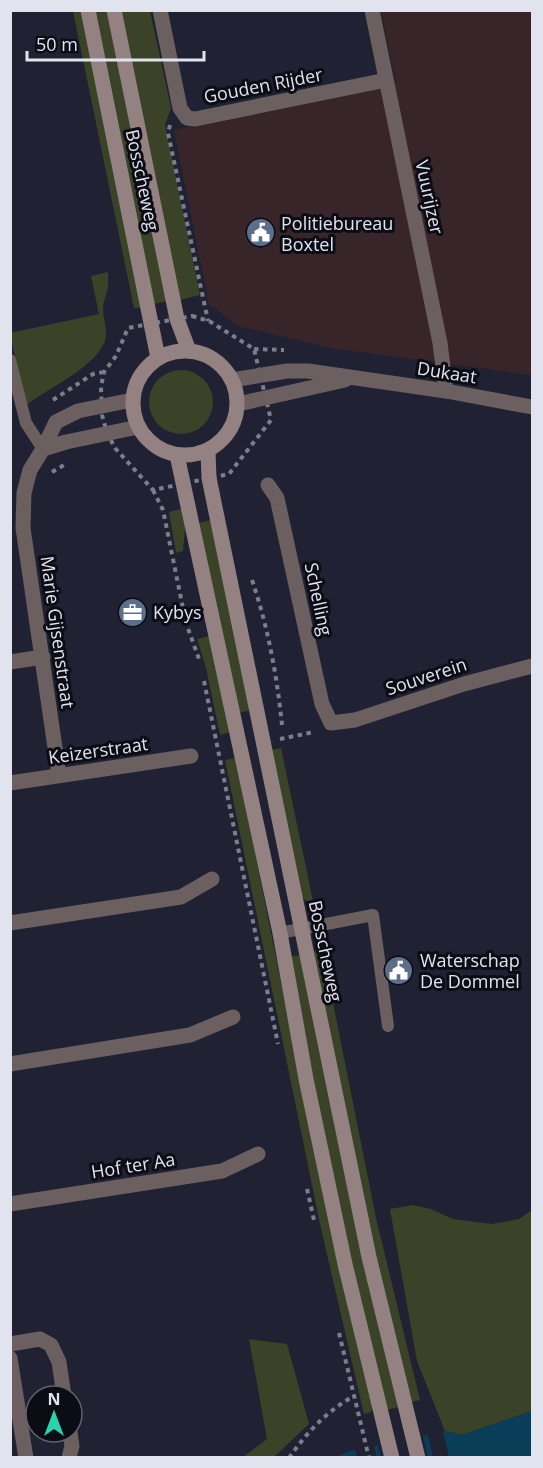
<svg xmlns="http://www.w3.org/2000/svg" width="543" height="1468" font-family="'Open Sans',sans-serif">
<rect width="100%" height="100%" fill="#202233"/>
<!-- industrial -->
<path fill="#382529" d="M381 11H532V375L330 348 238 326 209 304 174 130 396 84Z"/>
<!-- green -->
<path fill="#3a4328" d="M73 11H82L143 307 134 308Z
M94 11H107L167 301 154 304Z
M119 11H150L171 108 165 125 200 295 179 300Z
M108 272C108 278 109 285 107 291 106 297 103 302 103 309 103 318 107 328 106 337 101 365 46 389 25 406L10 333 99 314 91 276Z
M149 402a32 32 0 1 1 64 0a32 32 0 1 1-64 0Z
M184 508 186 517 183 551 176 553 169 512Z
M211 520 251 710 238 713 199 523Z
M210 636 230 732 220 735 206 668 197 639Z
M281 748 314 906 312 908 301 895 271 750Z
M236 758 328 1218 373 1403 371 1412 364 1414 320 1224 225 760Z
M321 943 376 1218 420 1400 412 1402 409 1397 368 1230 314 953 319 944Z
M301 955 399 1407 386 1410 351 1264 288 957Z
M413 1205 431 1209 453 1219 492 1224 519 1219 532 1210V1411L462 1435 445 1431 417 1361 390 1209Z
M249 1339 287 1344 309 1424 274 1457H243L267 1439Z"/>
<!-- water -->
<path fill="#093d58" d="M532 1411V1457L333 1458 350 1451 445 1431 462 1435Z"/>
<!-- pier -->
<path fill="#202233" d="M442 1428 449 1457H433L427 1431Z
M422 1432 428 1457H381L377 1442Z
M373 1443 377 1457H357L354 1447Z"/>
<g fill="none" stroke-linecap="round" stroke-linejoin="round">
<!-- path -->
<path stroke="#7c7e8d" stroke-width="4" stroke-dasharray="4.5 4.5" stroke-linecap="butt" d="M170 125 168 133 208 321
M192 316 209 321 254 349 271 420 229 474 153 490 115 448 107 433 102 415 101 387 104 372 116 356 128 328Z
M254 349 284 350
M53 400 93 374 104 372
M52 472 66 464
M153 490 163 510 186 623 199 659
M252 580C268 627 277 676 282 725
M204 681 278 1044
M280 739 314 732
M307 1189 314 1220
M339 1333 369 1458
M289 1458C307 1432 327 1411 354 1396"/>
<!-- service -->
<path stroke="#6b605f" stroke-width="12" d="M10 360 26 423 43 449
M280 933 373 915 388 1026"/>
<!-- minor -->
<path stroke="#6b605f" stroke-width="15" d="M160 10 180 108 187 118 195 119 386 80
M372 10 440 343 446 391
M43 449 66 442 138 427
M268 485 277 498 322 704 331 723 355 720 464 684 532 666
M10 662 43 657
M59 775 23 528 24 493 30 470 43 449 56 422 78 411 132 400
M10 783 191 756
M10 923 181 897 212 879
M10 1064 190 1035 233 1017
M10 1204 222 1171 258 1154
M10 1344 40 1339 51 1345 59 1362 64 1396
M10 1358 26 1458
M69 1458 72 1446 70 1432"/>
<!-- tertiary -->
<path stroke="#6b605f" stroke-width="15" d="M232 380 287 371H308L446 391 532 407
M238 404 345 380"/>
<!-- secondary -->
<path stroke="#938281" stroke-width="15" d="M88 10 158 358
M114 10 177 319 189 351
M133 403a52 52 0 1 1 104 0a52 52 0 1 1-104 0Z
M208 451 209 478 369 1257 418 1458
M177 455 280 933 306 1079 345 1264 392 1458"/>
</g>
<!-- icons -->
<defs>
<symbol id="civic-disc" viewBox="-11 -11 22 22"><circle r="9.5" fill="#5c6f8a" stroke="#0b0c14"/><path d="M-.6-6.5H3V-4.5H.6V-3L4-1V1h2V6H-6V1h2V-1L-.6-3ZM-1.2 2.5V6h2.4V2.5Z" fill="#fff"/></symbol>
<symbol id="office-disc" viewBox="-11 -11 22 22"><circle r="9.5" fill="#5c6f8a" stroke="#0b0c14"/><path d="M-6-3h4V-5.5h4V-3h4V5H-6ZM-1-4.5V-3h2v-1.5ZM-6 0V1H6V0Z" fill="#fff"/></symbol>
</defs>
<g fill-rule="evenodd">
<use href="#civic-disc" x="244" y="216" width="33" height="33"/>
<use href="#office-disc" x="116" y="596" width="33" height="33"/>
<use href="#civic-disc" x="382" y="954" width="33" height="33"/>
</g>
<g text-anchor="middle" dominant-baseline="central" stroke-width="6" stroke-linejoin="round" paint-order="stroke">
<!-- street labels -->
<g font-size="18" fill="#e1e3ef" stroke="#0b0c14">
<text transform="translate(263 85) rotate(-11)">Gouden Rijder</text>
<text transform="translate(143 180) rotate(78)">Bosscheweg</text>
<text transform="translate(430 197) rotate(78)">Vuurijzer</text>
<text transform="translate(447 372) rotate(9)">Dukaat</text>
<text transform="translate(319 599) rotate(78)">Schelling</text>
<text transform="translate(58 632) rotate(82)">Marie Gijsenstraat</text>
<text transform="translate(426 676) rotate(-18)">Souverein</text>
<text transform="translate(98 750) rotate(-8)">Keizerstraat</text>
<text transform="translate(326 951) rotate(78)">Bosscheweg</text>
<text transform="translate(133 1165) rotate(-9)">Hof ter Aa</text>
</g>
<!-- poi labels -->
<g font-size="18" fill="#e1e3ef" stroke="#0b0c14" text-anchor="start">
<text x="281" y="223">Politiebureau<tspan x="281" dy="21">Boxtel</tspan></text>
<text x="153" y="612">Kybys</text>
<text x="420" y="960">Waterschap<tspan x="420" dy="21">De Dommel</tspan></text>
</g>
</g>
<!-- border -->
<rect width="543" height="1468" fill="none" stroke="#e1e3ef" stroke-width="24"/>
<!-- north arrow -->
<g transform="translate(54 1414)"><circle r="28" fill="#0b0c14" stroke="#61626c" stroke-width="1.5"/>
<path d="M0-4.5L10 22L0 15L-10 22Z" fill="#27d5ad"/>
<text y="-9" font-size="16" font-weight="bold" text-anchor="middle" fill="#e1e3ef">N</text>
</g>
<!-- scale -->
<path d="M27 51v9h177v-9" fill="none" stroke="#e1e3ef" stroke-width="3"/>
<text x="36" y="51" font-size="18" fill="#e1e3ef" stroke="#0b0c14" stroke-width="4.5" paint-order="stroke">50 m</text>
</svg>
